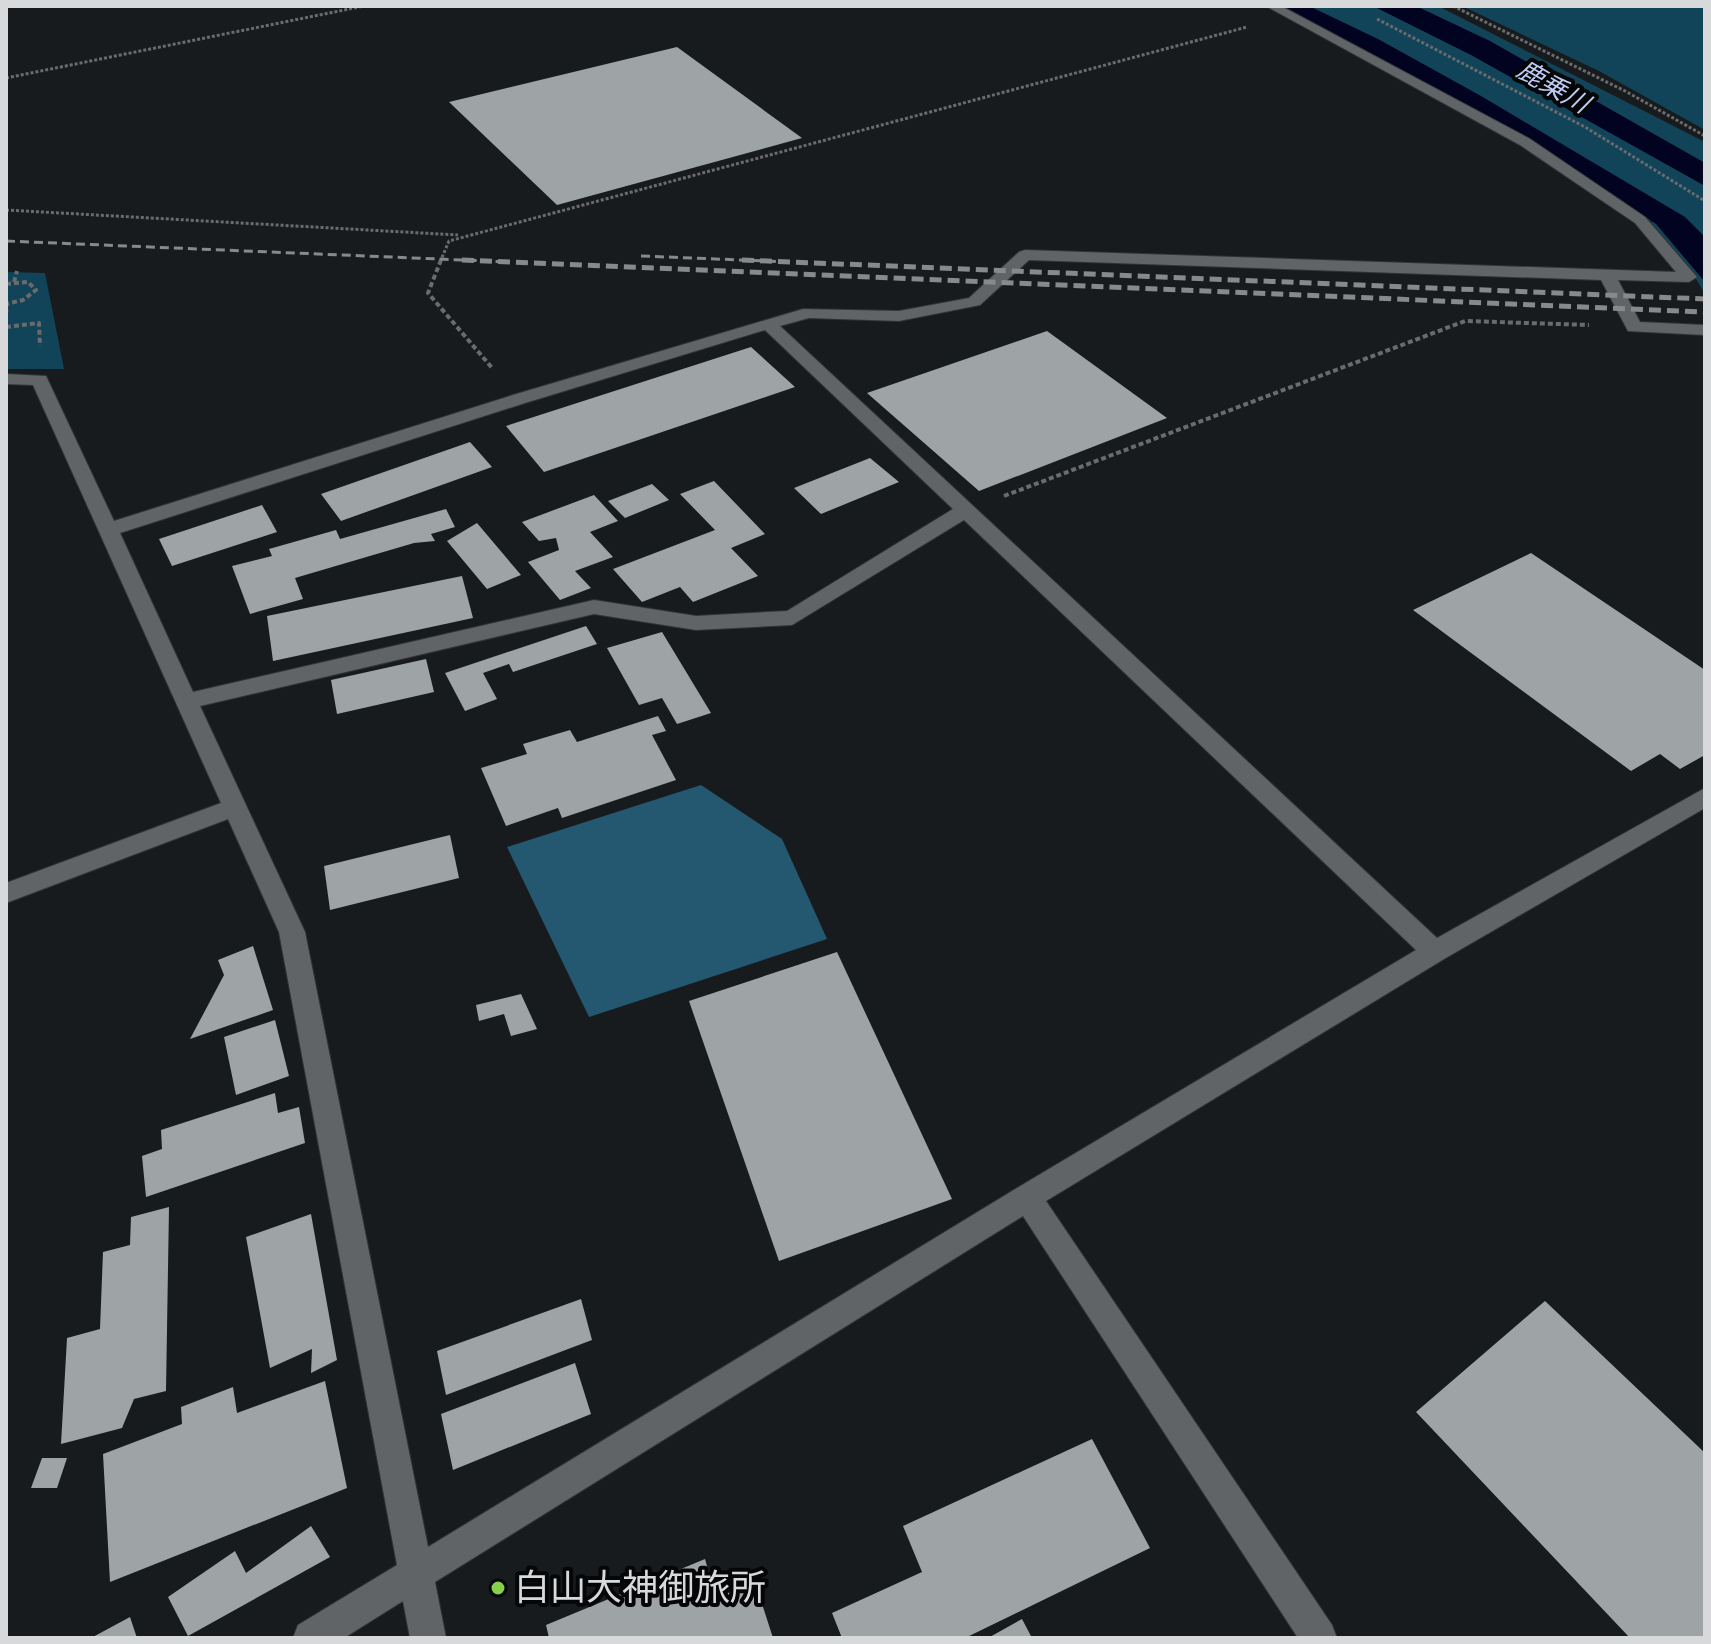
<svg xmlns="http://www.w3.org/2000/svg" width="1711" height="1644" font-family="Karla,'Noto Sans JP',sans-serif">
<rect width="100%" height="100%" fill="#181b1d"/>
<!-- green -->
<path fill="#114359" d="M1276 6H1438L1705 142V294L1696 279 1647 223 1663 220 1645 222 1554 161Z
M1462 6H1705V130L1599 71Z
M6 272 45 273 64 369H6Z"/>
<!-- forest -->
<path fill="#245871" d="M701 785 782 839 827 939 589 1017 507 847Z"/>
<!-- water -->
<path fill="#020221" d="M1279 6H1309L1378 39 1481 96 1685 217 1705 237V282L1656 224 1605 189 1463 106Z
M1373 6H1416L1490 41 1705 163V186L1471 55Z"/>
<!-- building -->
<path fill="#9ea3a5" d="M677 47 802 138 557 205 449 102Z
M1047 331 1167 418 979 491 867 393Z
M751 347 795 387 544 472 506 426Z
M470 442 492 467 341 521 321 494Z
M870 458 899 482 821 514 794 488Z
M714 481 765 534 731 548 758 576 693 602 680 587 642 602 613 569 715 530 680 494Z
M652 484 669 500 625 518 608 501Z
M594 495 618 521 590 532 613 557 575 571 591 588 560 600 528 562 559 550 556 538 539 541 522 522Z
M262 505 277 532 172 566 159 539Z
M446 509 455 527 431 534 435 541 414 543 295 578 303 599 250 614 232 566 272 556 269 549 336 530 340 539Z
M477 523 521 575 487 589 447 541Z
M1531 553 1705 670V755L1680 769 1660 754 1631 771 1413 610Z
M462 576 473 618 273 661 267 616Z
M586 626 597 644 513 672 509 664 483 673 497 699 465 711 445 673Z
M662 632 711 713 677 724 662 698 639 705 607 648Z
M426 659 434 692 337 714 331 680Z
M658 716 666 731 652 735 676 780 562 818 558 808 506 826 481 768 527 754 523 744 570 730 577 742Z
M450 835 459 878 330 910 324 866Z
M253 946 273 1010 190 1039 224 975 218 960Z
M837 952 952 1199 779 1261 689 1001Z
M521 994 537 1029 511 1036 504 1014 479 1021 476 1005Z
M275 1020 289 1076 236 1095 224 1037Z
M275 1093 278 1113 299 1107 305 1143 146 1197 142 1156 162 1149 161 1130Z
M169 1207 166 1391 134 1399 122 1428 61 1444 67 1338 100 1329 103 1252 130 1245 131 1217Z
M311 1214 337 1360 311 1373 312 1349 270 1368 246 1237Z
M581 1299 592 1340 446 1395 437 1351Z
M1545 1301 1705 1453V1638H1630L1416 1412Z
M575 1363 591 1414 453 1470 441 1414Z
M325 1381 347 1488 110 1582 103 1454 182 1424 181 1407 233 1387 237 1413Z
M1092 1439 1150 1548 965 1638H842L832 1613 922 1572 903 1526Z
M42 1458H67L57 1488H31Z
M311 1526 330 1557 188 1636 168 1597 235 1551 246 1573Z
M705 1559 716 1598 755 1582 773 1638H549L546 1625Z
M130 1617 137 1638H91Z
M1022 1619 1032 1638H988Z"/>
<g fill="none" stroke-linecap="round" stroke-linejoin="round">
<defs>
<path id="minor" d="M1266 6H1281L1530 139 1645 217 1697 277 1689 282 1618 280 1640 322 1705 325V335L1628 331 1601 280 1029 260 980 305 899 321 809 318 780 326 1437 938 1705 788V808L1444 959 1046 1201 1332 1625 1337 1638H1298L1023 1216 435 1582 446 1638H410L403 1601 344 1638H293L298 1625 397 1565 279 932 228 819 6 903V883L221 803 33 385 6 384V374L46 376 114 521 513 395 803 309 899 311 969 298 1019 252 1025 250 1676 272 1635 223 1520 145ZM765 330 953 509 787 611 696 616 594 600 193 692 120 533 525 403ZM964 520 1416 950 1017 1188 428 1547 305 932 200 706 594 614 696 630 792 625Z"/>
</defs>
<!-- minor casing -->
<use href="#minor" stroke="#323436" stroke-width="2"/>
<!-- path-far1 -->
<path stroke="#696b6d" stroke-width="3" stroke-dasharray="3 2" stroke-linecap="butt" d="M1453 6 1625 91 1705 136
M1377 19 1585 127 1705 201
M6 78 364 6
M6 210 458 235
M440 262 449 241 1247 27"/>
<!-- path -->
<path stroke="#696b6d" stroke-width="4" stroke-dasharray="5 3" stroke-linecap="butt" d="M441 260 428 293 493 369
M14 282 17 271
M6 284 28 282 36 290 23 300 6 304
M6 314 7 304
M6 327 39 323 40 346
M1004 496 1465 321 1589 325"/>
<!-- minor -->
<use href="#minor" fill="#606466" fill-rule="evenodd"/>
<!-- rail-far1 -->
<path stroke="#87898b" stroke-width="3" stroke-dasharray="9 5" stroke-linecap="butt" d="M6 241 510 262
M641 256 791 262"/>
<!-- rail -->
<path stroke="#87898b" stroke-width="5" stroke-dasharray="12 6" stroke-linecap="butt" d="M462 260 1705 312
M742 260 1705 299"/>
</g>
<!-- markers -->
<circle fill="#86cf4c" stroke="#050607" stroke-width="3" cx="498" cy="1588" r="8"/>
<g text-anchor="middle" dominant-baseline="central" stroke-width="8" stroke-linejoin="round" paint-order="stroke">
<!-- far-water labels -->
<g font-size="26" font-style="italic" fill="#becaf4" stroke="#050607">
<text transform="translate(1553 87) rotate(30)">鹿乗川</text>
</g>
<!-- near-poi labels -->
<g font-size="36" fill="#d7d9db" stroke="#050607" text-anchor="start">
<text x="514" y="1588">白山大神御旅所</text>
</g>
</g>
<!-- border -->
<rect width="1711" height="1644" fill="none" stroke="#d7d9db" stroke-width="16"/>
</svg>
